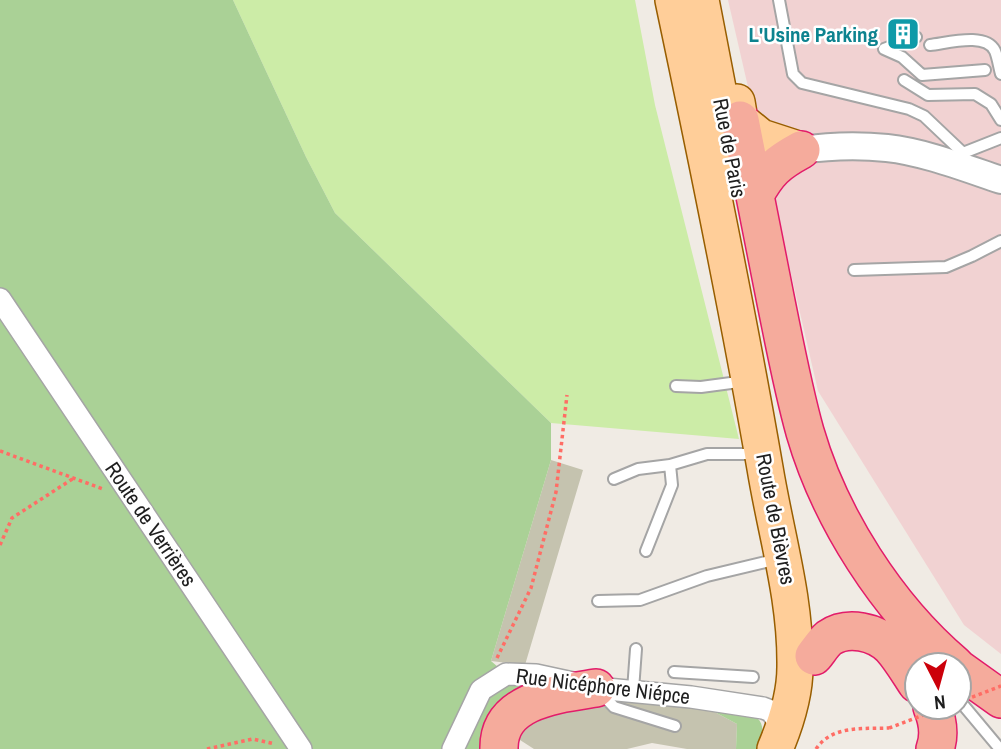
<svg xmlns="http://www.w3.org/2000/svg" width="1001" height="749" font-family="'Archivo Narrow',sans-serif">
<rect width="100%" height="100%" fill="#f0ebe4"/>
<!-- commercial -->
<path fill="#f1d2d2" d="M728 0H1001V654L964 625 818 391Z"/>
<!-- construction -->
<path fill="#c5c3af" d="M551 460 583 470 525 665 491 661Z
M629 699 711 710 737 724 736 749H687L652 743 627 749H534L520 740 517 730 565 703Z"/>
<!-- grass -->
<path fill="#cceca7" d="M233 0H635L655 105 739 439 551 423 335 213 306 157Z"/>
<!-- forest -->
<path fill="#aad196" d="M0 0H233L306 157 335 213 551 423V460L491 661 511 678 562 686 491 749H0Z
M711 710C740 713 775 707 758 749H736L737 724Z"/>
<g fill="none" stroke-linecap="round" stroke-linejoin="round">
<defs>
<path id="service" d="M779 0 793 74 802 83 909 109 924 116 963 153
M930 45C948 43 986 32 995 51 998 58 999 67 1001 74
M884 49 902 57 922 75 985 70
M884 49 916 37
M904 80 928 95 975 94 991 104 1001 120
M960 157 963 153 1001 138
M854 270 946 267 972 256 1001 241
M676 386 701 387 746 381
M614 479 638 469 670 465
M646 551 672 485 670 465 707 454H756
M598 601 640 600 707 576 778 559
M674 672 753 677
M633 690 636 649
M600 692 614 707 675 726
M959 700 1000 749"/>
<path id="minor" d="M0 299 301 749
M453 749 481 690 506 674 536 675 596 688 691 697 763 708 771 711 783 729"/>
<path id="tertiary" d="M801 150C829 146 858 145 887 148 924 152 965 168 1001 180"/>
<path id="primary" d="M673 0C706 156 738 312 765 468 776 535 796 598 795 667 795 695 786 723 775 749
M701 0 732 161
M737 102 740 120 761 137 801 150"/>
<path id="trunk" d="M740 120C752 181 764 242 776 302 785 346 793 389 805 432 830 518 887 607 955 665
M755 195C768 171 777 163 801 150
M814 656C819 650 823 643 829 638 848 625 876 632 891 647 901 658 909 672 917 684
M959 669 1001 699
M932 707C938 721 940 735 935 749
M499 749C498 699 559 694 596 688"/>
</defs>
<!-- service casing -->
<use href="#service" stroke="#a5a5a5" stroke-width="14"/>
<!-- minor casing -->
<use href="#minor" stroke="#a5a5a5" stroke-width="24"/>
<!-- tertiary casing -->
<use href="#tertiary" stroke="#a5a5a5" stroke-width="30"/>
<!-- primary casing -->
<use href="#primary" stroke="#985e00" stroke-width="38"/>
<!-- trunk casing -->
<use href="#trunk" stroke="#e21c6a" stroke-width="40"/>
<!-- path -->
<path stroke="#ff6d65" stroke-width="3.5" stroke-dasharray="3.5 3.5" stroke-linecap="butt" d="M0 451 103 489
M0 545 12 518 74 478
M497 658 531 588 556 492 567 395
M207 749 253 739 275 744
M816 749C832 725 863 729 889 728"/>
<!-- service -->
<use href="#service" stroke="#fff" stroke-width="10"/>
<!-- minor -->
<use href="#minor" stroke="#fff" stroke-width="21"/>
<!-- tertiary -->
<use href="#tertiary" stroke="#fff" stroke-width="26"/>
<!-- primary -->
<use href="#primary" stroke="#ffce99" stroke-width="35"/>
<!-- trunk -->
<use href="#trunk" stroke="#f5ab9c" stroke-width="37"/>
<!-- path-bridge -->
<path stroke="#ff6d65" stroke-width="3.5" stroke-dasharray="3.5 3.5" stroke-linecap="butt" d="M959 702 1001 686
M889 728 945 707"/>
</g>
<!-- icons -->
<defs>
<symbol id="building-square" viewBox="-11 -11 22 22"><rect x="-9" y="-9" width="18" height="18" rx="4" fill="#0f9aa8" stroke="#fff"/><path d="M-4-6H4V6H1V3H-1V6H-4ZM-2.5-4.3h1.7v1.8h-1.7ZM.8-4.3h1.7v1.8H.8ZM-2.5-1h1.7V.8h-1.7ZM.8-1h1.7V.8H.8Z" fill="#fff"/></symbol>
</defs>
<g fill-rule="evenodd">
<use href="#building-square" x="884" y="15" width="38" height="38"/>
</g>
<g text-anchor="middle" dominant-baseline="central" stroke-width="5" stroke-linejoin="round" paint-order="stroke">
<!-- culture labels -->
<g font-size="21" font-weight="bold" fill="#0d838f" stroke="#fff" text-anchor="end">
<text x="878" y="34">L'Usine Parking</text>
</g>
<!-- street labels -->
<g font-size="21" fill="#1e1e1e" stroke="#fff">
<text transform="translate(730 148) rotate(79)">Rue de Paris</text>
<text transform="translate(776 519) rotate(79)">Route de Bièvres</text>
<text transform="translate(151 524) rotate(56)">Route de Verrières</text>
<text transform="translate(603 686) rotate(7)">Rue Nicéphore Niépce</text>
</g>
</g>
<!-- north arrow -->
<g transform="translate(938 686) rotate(174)"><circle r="33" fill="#ffffff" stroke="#a5a5a5" stroke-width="2"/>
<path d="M0-5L12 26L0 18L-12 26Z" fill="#cc000a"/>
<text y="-10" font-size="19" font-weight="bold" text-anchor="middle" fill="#1e1e1e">N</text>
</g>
</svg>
